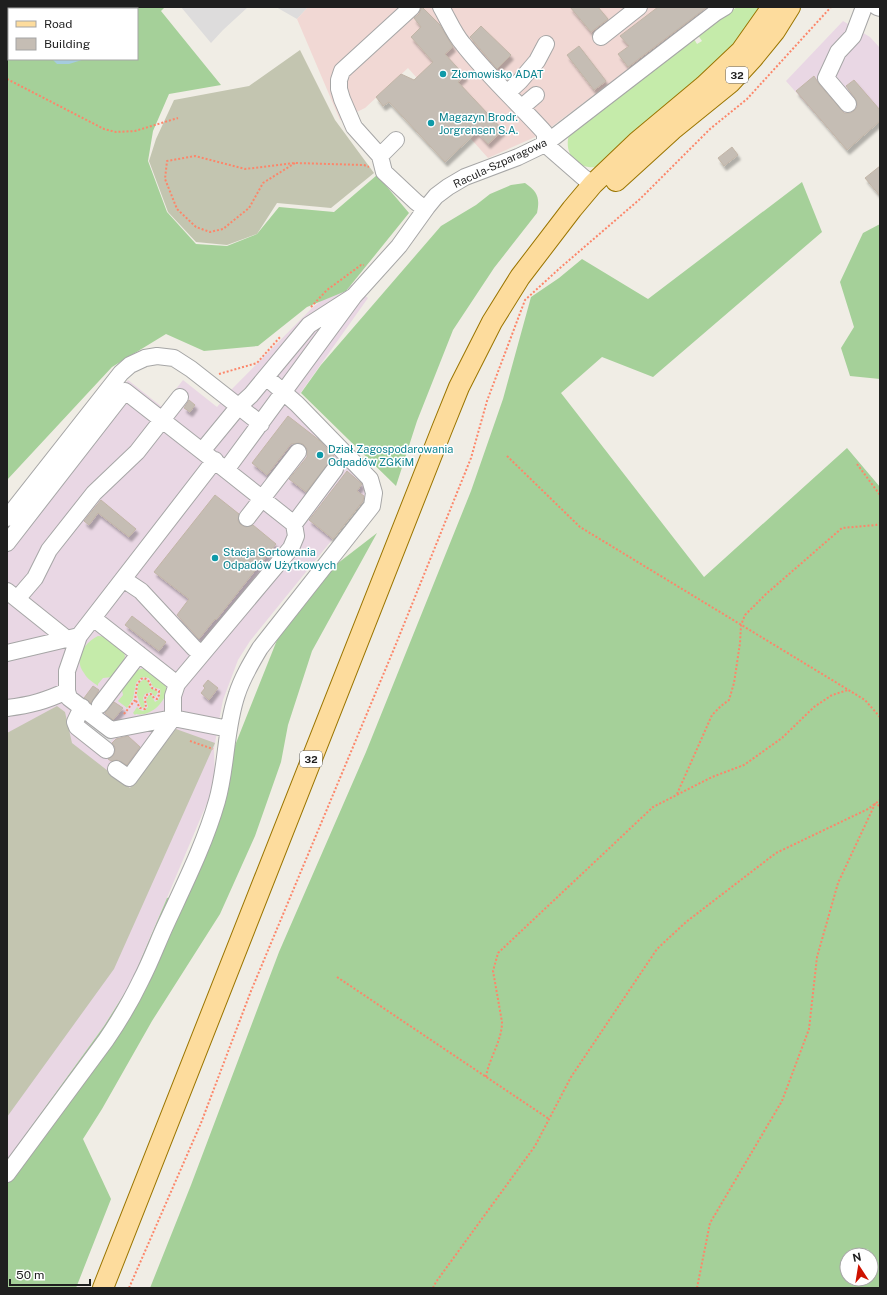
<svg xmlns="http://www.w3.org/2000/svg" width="887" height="1295" font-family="'Public Sans',sans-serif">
<defs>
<filter id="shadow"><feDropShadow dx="2.5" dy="4.5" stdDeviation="1" flood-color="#0004"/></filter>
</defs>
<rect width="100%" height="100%" fill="#f0ede5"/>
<!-- residential -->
<path fill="#dddcdc" d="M181 7H248L223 30 211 43Z
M276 7H308L297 19Z"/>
<!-- commercial -->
<path fill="#f1d8d4" d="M7 7H43L38 9H9V21H7Z
M308 7H711L542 134 488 158 408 68 365 108 340 120 297 19Z"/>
<!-- industrial -->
<path fill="#e9d7e4" d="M843 21 870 37 880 48V121L847 150 786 81Z
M347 281 368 298 299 395 364 483 366 498 250 641 238 660 223 700 218 726 214 749 215 784 131 983 104 1026 7 1160V533L128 380 162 407 183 380 217 407 230 391 313 307Z"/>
<!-- construction -->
<path fill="#c3c5b0" d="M300 50 335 120 374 173 331 208 277 203 257 234 227 245 196 242 168 212 149 161 156 139 174 100 249 86Z
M57 706 65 712 72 743 130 788 176 729 215 743 114 969 7 1117V733Z"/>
<!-- grass -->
<path fill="#c5ebaa" d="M737 7H767L750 33 597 167C576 170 562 152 570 132L694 39 697 44 702 41 698 35Z
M98 636 109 637C130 656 129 654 113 677L103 678 98 684V686C93 682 87 679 84 673 73 659 84 643 98 636Z
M146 668C151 672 160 676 164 682 173 696 152 718 136 714L135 715 133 713 137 707 140 710 143 711 148 707 146 700 149 695H151L155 702C160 700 161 694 160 689L153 687 149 678 142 677 136 683 133 699 127 708 118 701 123 695 121 685 136 670Z
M144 679 148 681 150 687 158 692 155 697 151 692 145 694 143 698 145 706 143 708 141 707 137 695 138 684Z"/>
<!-- forest -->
<path fill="#a5d099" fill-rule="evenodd" d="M43 7H165L161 11 221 85 169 94 153 131 148 161 167 212 196 244 227 246 257 234 279 207 334 212 377 175 409 213 346 291 307 307 258 346 204 351 166 334 112 367 7 480V21H9V59H137V9H38Z
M802 182 822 232 653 377 602 357 561 393 704 577 847 448 880 487V1288H150L191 1185 279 952 366 752 471 491 503 399 531 297 559 278 582 259 648 299ZM847 1255H871V1279H847Z
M525 183C538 192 540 198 537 213L494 268 453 330 417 421 396 486 301 393 321 365 441 226 476 205 490 194 511 185Z
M880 224V379L850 376 841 348 854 327 840 282 863 233Z
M377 533 312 651 288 725 281 762 255 836 220 914 152 1021 102 1109 83 1139 111 1199 76 1288H7V1160L104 1026 131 983 167 898 188 893 232 753 279 635 329 570Z"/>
<!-- parking -->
<path fill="#e3e3e3" d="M90 721 113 739 107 746 85 727Z"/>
<!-- water -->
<path fill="#a5ccde" d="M52 59H85L69 64H57Z"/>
<!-- building -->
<path fill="#c5bdb4" stroke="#c2b5a7" filter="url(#shadow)" d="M422 7 440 25 453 47 445 54 465 76 458 82 503 130 488 144 477 132 445 162 389 102 383 106 376 97 401 74 414 80 433 62 411 37 421 27 414 18 419 14Z
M570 7H598L608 19 591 32Z
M658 7H707L628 67 618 54 629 46 620 36Z
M481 26 511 55 497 69 470 37Z
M579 46 606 81 594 90 567 55Z
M814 76 819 84 844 113H850L854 111 857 107V103L855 98 846 86 854 80 880 110V121L847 150 796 91Z
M732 147 738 155 724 166 718 158Z
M880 166V196L865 178Z
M189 400 195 405 190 412 184 408Z
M288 416 319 440 334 456 306 492 289 479 307 457V449L303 444 299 443 291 444 267 475 252 463Z
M347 471 362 484 357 491 364 496 363 501 333 539 309 520Z
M215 495 239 514 238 521 241 525 246 527 253 525 276 544 216 620 215 619 199 639 177 615 189 599 154 572Z
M101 500 136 529 129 537 98 513 89 525 84 521Z
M132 616 166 642 159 651 125 625Z
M208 680 218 688 209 700 201 693 205 688 203 686Z
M93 686 99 690 91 703 84 698Z
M114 702 123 708 113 720 105 713Z
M128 736 140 747 127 765 117 760 111 761 108 759 113 756 115 751V747L112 743 116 739Z"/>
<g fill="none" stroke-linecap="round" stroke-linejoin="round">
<defs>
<path id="minor" d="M441 7C448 19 454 34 463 44 488 76 518 103 545 133V144L584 178 593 184
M877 7 880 8
M601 37 639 7
M507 93 520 81 537 61 546 44
M848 104 826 78 838 52 853 36 864 7
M522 107 536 95
M396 140 380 156 384 172 416 202 425 209
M380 156 354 127 342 99 339 89V80L342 71 412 7
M354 296 399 246 427 207 436 196 448 187 465 177 518 157 545 144 715 13 725 7
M202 451 239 406 251 395 309 325 354 296 226 470
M7 518 121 373 130 365 145 358 157 356 174 358 191 369 261 424
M247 518 298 452
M294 524 335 469
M7 543 125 391 226 470 294 524 296 536 291 548 177 684 173 696V718L111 730 69 698 67 691V671L79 636
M123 579 141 591 194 648 202 654
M7 591 67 639
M17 599 35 578 49 550 94 493 137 452 180 397
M93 618 177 684
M7 653 79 636 215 460
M100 705 139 654
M82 707 75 722 77 727 106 750
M7 708C31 705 45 701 67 691
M116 769 129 778 173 718 229 729
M7 1174 106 1040C119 1021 131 1001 141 980 151 961 158 941 167 922 185 883 205 843 217 801 227 766 225 729 237 694 242 678 251 663 260 648L372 506 374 493 370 479 297 404 266 377"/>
<path id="major" d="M616 181 672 130 730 83 753 58 775 31 790 7
M103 1288 442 429 459 387 492 322 520 277 572 209 593 184 637 142 704 86 741 51 772 7"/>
</defs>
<!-- minor casing -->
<use href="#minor" stroke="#a6a6a6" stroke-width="18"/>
<!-- major casing -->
<use href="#major" stroke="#9a7500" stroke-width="22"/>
<!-- path -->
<path stroke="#fc866a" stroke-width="2" stroke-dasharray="2 2" stroke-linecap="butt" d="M7 10 10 7
M7 79 104 129 116 132 135 131 178 118
M295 163 263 183 249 208 223 229 210 232 196 227 177 209 165 179 167 161 195 156 245 169 295 163 364 165 369 167
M311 307 327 290 361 265H364
M219 374 257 363 281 336
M507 456 580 527 865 700 880 717
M857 464 880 495
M124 714 135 700 137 685 141 679 144 678 148 680 152 688 159 691V695L157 699 154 698 151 694 146 695 145 699 146 707 145 709 140 708 135 699
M190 741 213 749
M677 794 712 715 721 706 729 700 734 683 740 643 741 625 745 615 766 594 842 528 876 525 880 523
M337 977 549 1119
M486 1077C489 1058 502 1041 502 1022L493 971 498 953 653 807 712 777 744 765 782 738 814 707 832 695 848 690
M129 1288 201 1123 251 991 396 644 471 458 487 401 525 300 560 268 640 199 710 129 747 99 831 7
M433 1288 436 1282 535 1146 571 1077 657 949 686 922 776 853 868 809 880 800
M697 1288 710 1223 782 1101 809 1029 817 957 838 883 875 804 880 806"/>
<!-- minor -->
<use href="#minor" stroke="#fff" stroke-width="16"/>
<!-- major -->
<use href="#major" stroke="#fddc9d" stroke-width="20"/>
</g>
<!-- markers -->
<g fill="#0f9aa8" stroke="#fff" stroke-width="1.5">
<circle cx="443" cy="74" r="4"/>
<circle cx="431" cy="123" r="4"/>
<circle cx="320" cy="455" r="4"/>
<circle cx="215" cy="558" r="4"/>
</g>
<g text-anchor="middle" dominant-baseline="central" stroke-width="3" stroke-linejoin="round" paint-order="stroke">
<!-- shield labels -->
<g fill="#fff" stroke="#626262" stroke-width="1">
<rect x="726" y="67" width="22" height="16" rx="3"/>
<rect x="300" y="751" width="22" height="16" rx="3"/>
</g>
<g font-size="10" font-weight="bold" fill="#1f1f1f">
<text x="737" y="75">32</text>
<text x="311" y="759">32</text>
</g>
<!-- culture labels -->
<g font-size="11" fill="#0d838f" stroke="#fff" text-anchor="start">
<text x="451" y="74">Złomowisko ADAT</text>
<text x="439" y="117">Magazyn Brodr.<tspan x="439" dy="13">Jorgrensen S.A.</tspan></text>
<text x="328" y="449">Dział Zagospodarowania<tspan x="328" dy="13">Odpadów ZGKiM</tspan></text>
<text x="223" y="552">Stacja Sortowania<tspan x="223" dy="13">Odpadów Użytkowych</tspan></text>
</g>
<!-- street labels -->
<g font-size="11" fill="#1f1f1f" stroke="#fff">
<text transform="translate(500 163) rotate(-25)">Racula-Szparagowa</text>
</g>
</g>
<!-- border -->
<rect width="887" height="1295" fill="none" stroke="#1f1f1f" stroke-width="16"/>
<!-- legend -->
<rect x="8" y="8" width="130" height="52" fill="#ffffff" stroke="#a5a5a5"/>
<rect x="16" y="21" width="20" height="6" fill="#fddc9d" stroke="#a5a5a5"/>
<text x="44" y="28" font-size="12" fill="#1f1f1f">Road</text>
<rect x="16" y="38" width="20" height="12" fill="#c5bdb4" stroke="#a5a5a5"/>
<text x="44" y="48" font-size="12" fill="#1f1f1f">Building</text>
<!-- north arrow -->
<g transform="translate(859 1267) rotate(348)"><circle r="19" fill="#ffffff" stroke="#a5a5a5"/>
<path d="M0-3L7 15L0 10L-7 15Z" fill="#ce1200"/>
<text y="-6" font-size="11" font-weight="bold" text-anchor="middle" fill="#1f1f1f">N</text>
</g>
<!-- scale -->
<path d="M10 1279v6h80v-6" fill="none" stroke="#1f1f1f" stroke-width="2"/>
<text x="16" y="1279" font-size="12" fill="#1f1f1f" stroke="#ffffff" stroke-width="3" paint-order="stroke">50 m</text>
</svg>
